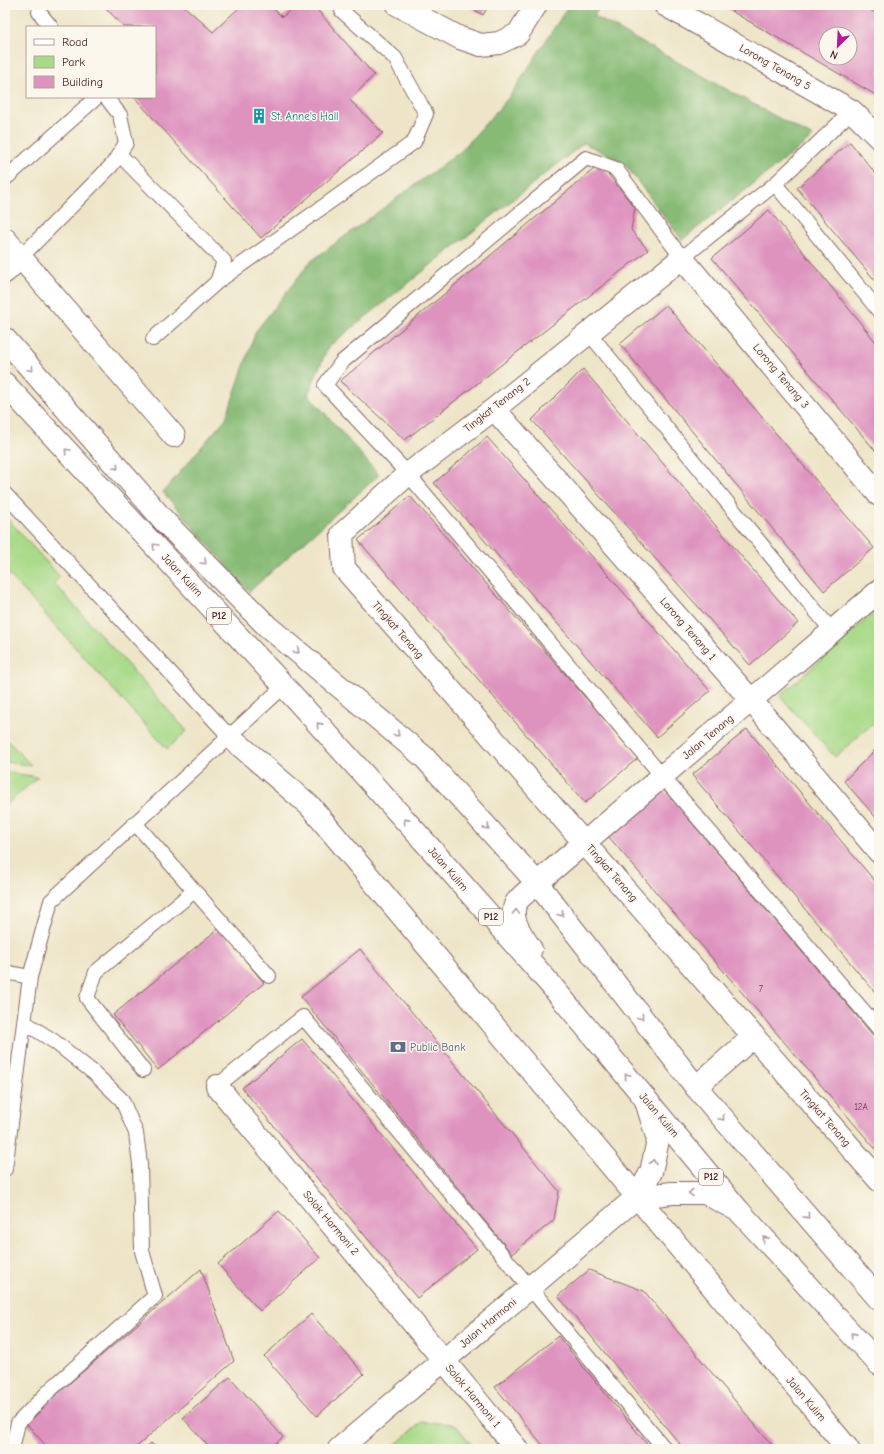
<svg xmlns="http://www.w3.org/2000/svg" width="884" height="1454" font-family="'Comic Neue',sans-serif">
<rect width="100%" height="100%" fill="#fbf7ec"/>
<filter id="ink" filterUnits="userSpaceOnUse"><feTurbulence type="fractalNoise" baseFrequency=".025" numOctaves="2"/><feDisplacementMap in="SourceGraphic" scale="8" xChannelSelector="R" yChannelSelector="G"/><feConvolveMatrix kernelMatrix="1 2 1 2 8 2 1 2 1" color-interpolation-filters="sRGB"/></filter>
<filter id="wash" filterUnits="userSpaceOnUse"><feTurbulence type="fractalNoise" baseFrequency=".012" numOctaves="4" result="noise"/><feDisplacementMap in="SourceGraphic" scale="16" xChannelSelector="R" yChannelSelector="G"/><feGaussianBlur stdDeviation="0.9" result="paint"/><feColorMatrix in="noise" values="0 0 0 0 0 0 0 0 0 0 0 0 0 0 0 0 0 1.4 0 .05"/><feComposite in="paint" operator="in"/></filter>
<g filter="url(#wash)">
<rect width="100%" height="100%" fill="#eee5c8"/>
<!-- green -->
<path fill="#a9da89" stroke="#7a7c5a" d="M5 516 60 577 54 583 187 731 167 749 5 570Z
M879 608V718L835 757 780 696Z
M5 738 31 765 5 762Z
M5 772 38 777 5 806Z
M422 1422 455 1424 475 1449H390Z"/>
<!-- forest -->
<path fill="#86ba75" stroke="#686c50" d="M569 5H601L594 16 813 137 682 240 624 163 584 143 328 347 308 394 379 475 249 592 163 492 226 418 256 331 310 262 461 151 510 96Z"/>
<g id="blocks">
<!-- building -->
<path fill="#de93bf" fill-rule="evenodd" d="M103 5H187L185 7 213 32 242 5H270L282 17 298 5H313L374 75 350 100 383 133 261 238 134 97H155V27H124Z
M466 5H489L483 15Z
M721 5H861L879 15V97ZM826 34H850V58H826Z
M850 142 879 178V285L797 188Z
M600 164 635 208 631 230 648 250 405 440 340 381Z
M769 210 879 346V455L712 258Z
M666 305 874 548 824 591 620 344Z
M583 369 798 623 750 665 532 420Z
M487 437 710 691 657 737 434 483Z
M410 496 638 758 585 803 358 540Z
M747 729 879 886V997L692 775Z
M879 746V821L844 781Z
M663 789 879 1042V1153L608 836Z
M219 928 264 983 158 1070 113 1015Z
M360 949 559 1191 554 1220 512 1254 301 997Z
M302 1039 477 1249 417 1298 242 1088Z
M279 1211 320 1258 260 1311 218 1264Z
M201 1269 234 1361 134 1449H49L25 1422Z
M589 1270 644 1291 775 1449H684L558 1296Z
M311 1314 364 1374 317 1416 264 1356Z
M558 1336 651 1449H546L495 1387Z
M230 1377 283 1437 269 1449H211L183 1418Z
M151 1443 157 1449H144Z"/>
</g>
</g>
<g filter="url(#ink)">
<use href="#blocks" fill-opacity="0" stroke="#836462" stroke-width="1"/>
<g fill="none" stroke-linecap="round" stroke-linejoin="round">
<defs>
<path id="service" d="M39 12 51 27
M852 111 775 184 682 258 616 169 586 158 342 362 325 385 408 474 662 776 879 1029
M119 154 224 261 217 282 153 339
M5 179 97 97
M775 184 879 311
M21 257 112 165 126 143 120 115 106 97
M217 282 414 142 426 114 395 58 342 11
M589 333 832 631
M5 494 229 736
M135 823 269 976
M5 972 30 977
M143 1070 87 998 96 972 194 891
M217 1086 303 1017 665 1449
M5 1169 30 977 51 901 284 686
M12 1449 18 1423 50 1390 155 1296 142 1251 140 1164 136 1133 122 1100 94 1073 55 1042 24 1022"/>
<path id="minor" d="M398 5 460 38 481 45 499 43 518 34 536 5
M665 5 852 111 879 138
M5 239 174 436
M5 272 21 257
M494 409 751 700 879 852
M879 495 682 258 494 409 408 474 342 534 344 568 879 1180
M229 736 310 806 848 1449
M537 883 879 591
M217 1086 517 1449
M696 1087 754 1036
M637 1197 672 1193H705L739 1211
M339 1449 637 1197 651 1172 658 1140 645 1098"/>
<path id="primary" d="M5 339 166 523 267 626 424 757 537 883 696 1087 879 1299
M5 384 284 686 432 850 550 984 739 1211 879 1364
M531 949C523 937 508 918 516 903 520 896 531 889 537 883"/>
</defs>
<!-- service casing -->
<use href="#service" stroke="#836462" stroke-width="16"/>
<!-- minor casing -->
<use href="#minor" stroke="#836462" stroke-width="24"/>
<!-- primary casing -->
<use href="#primary" stroke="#836462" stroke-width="24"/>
<!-- service -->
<use href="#service" stroke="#fff" stroke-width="14"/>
<!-- minor -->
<use href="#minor" stroke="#fff" stroke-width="22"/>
<!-- primary -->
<use href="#primary" stroke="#fff" stroke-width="22"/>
</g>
<!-- one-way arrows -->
<defs><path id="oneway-chevron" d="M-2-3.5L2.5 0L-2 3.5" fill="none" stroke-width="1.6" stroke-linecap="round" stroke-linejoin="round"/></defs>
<g stroke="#ae9aa0">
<use href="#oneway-chevron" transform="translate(31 369) rotate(49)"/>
<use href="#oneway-chevron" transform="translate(67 451) rotate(-133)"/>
<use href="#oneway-chevron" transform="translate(116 467) rotate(49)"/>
<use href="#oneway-chevron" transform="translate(155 546) rotate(-133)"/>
<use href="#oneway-chevron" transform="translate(204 562) rotate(45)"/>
<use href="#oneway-chevron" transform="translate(297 651) rotate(40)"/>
<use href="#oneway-chevron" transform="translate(319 725) rotate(-132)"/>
<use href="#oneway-chevron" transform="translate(397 734) rotate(40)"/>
<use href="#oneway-chevron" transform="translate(406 821) rotate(-132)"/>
<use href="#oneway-chevron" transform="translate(487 827) rotate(48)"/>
<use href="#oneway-chevron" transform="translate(516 912) rotate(-88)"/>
<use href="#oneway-chevron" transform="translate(561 914) rotate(52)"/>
<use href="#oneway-chevron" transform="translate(641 1017) rotate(52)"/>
<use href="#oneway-chevron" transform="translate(627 1076) rotate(-130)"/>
<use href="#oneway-chevron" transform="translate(722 1118) rotate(49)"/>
<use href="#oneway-chevron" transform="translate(653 1162) rotate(-79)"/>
<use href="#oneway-chevron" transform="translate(691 1193) rotate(179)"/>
<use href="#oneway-chevron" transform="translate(807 1216) rotate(49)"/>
<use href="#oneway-chevron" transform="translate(765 1239) rotate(-132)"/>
<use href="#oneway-chevron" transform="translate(853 1335) rotate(-132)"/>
</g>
</g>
<!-- icons -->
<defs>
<symbol id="building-bare" viewBox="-9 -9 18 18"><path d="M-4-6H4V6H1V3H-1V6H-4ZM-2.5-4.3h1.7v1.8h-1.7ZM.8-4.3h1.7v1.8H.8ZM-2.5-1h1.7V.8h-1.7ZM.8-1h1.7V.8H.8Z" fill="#0f9aa8" stroke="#fbf7ec" stroke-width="2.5" paint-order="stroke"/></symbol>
<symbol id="bank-bare" viewBox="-9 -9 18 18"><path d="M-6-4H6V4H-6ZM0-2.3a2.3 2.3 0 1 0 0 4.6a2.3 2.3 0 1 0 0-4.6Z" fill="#5c6f8a" stroke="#fbf7ec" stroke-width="2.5" paint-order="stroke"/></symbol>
</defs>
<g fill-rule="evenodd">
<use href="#building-bare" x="248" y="105" width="22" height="22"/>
<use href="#bank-bare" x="387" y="1036" width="22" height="22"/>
</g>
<g text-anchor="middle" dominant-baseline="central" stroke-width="3" stroke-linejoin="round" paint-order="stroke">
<!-- number labels -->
<g font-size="9" fill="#6f3c50">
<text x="761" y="989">7</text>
<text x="861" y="1107">12A</text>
</g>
<!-- shield labels -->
<g fill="#fbf7ec" stroke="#7f6065" stroke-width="1">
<rect x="207" y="608" width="24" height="16" rx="3"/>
<rect x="479" y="909" width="24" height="16" rx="3"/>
<rect x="699" y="1169" width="24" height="16" rx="3"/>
</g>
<g font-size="10" font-weight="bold" fill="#4a1f2b">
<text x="219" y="616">P12</text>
<text x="491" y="917">P12</text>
<text x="711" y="1177">P12</text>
</g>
<!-- street labels -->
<g font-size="11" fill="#4a1f2b" stroke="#fbf7ec">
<text transform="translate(775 67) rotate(30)">Lorong Tenang 5</text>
<text transform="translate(781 376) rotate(50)">Lorong Tenang 3</text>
<text transform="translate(497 405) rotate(-38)">Tingkat Tenang 2</text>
<text transform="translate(182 575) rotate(47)">Jalan Kulim</text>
<text transform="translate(688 629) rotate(49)">Lorong Tenang 1</text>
<text transform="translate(398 630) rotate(49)">Tingkat Tenang</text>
<text transform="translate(708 737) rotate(-40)">Jalan Tenang</text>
<text transform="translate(448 869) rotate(49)">Jalan Kulim</text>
<text transform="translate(612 873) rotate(49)">Tingkat Tenang</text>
<text transform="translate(659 1115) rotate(50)">Jalan Kulim</text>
<text transform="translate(825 1118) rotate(49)">Tingkat Tenang</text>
<text transform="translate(331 1223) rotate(50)">Solok Harmoni 2</text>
<text transform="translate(488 1323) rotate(-40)">Jalan Harmoni</text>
<text transform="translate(473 1396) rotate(50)">Solok Harmoni 1</text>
<text transform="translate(806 1399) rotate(50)">Jalan Kulim</text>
</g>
<!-- culture labels -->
<g font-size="11" fill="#0d838f" stroke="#fbf7ec" text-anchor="start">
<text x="271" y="116">St. Anne's Hall</text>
</g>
<!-- service labels -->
<g font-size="11" fill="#4e5e75" stroke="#fbf7ec" text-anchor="start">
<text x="410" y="1047">Public Bank</text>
</g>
</g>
<!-- margin -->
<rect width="884" height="1454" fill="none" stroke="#fbf7ec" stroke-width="20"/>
<!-- legend -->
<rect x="26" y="26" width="130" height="72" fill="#fbf7ec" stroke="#b4a19f"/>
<rect x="34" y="39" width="20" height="6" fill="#ffffff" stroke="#b4a19f"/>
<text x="62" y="46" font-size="12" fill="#4a1f2b">Road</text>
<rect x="34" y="56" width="20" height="12" fill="#a9da89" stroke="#b4a19f"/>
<text x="62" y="66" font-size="12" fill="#4a1f2b">Park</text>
<rect x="34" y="76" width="20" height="12" fill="#de93bf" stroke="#b4a19f"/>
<text x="62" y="86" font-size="12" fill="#4a1f2b">Building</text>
<!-- north arrow -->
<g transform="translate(838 46) rotate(204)"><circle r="19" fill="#fbf7ec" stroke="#b4a19f"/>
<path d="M0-3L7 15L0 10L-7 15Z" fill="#b5179e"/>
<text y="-6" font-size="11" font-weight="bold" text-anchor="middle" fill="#4a1f2b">N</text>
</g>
</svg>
